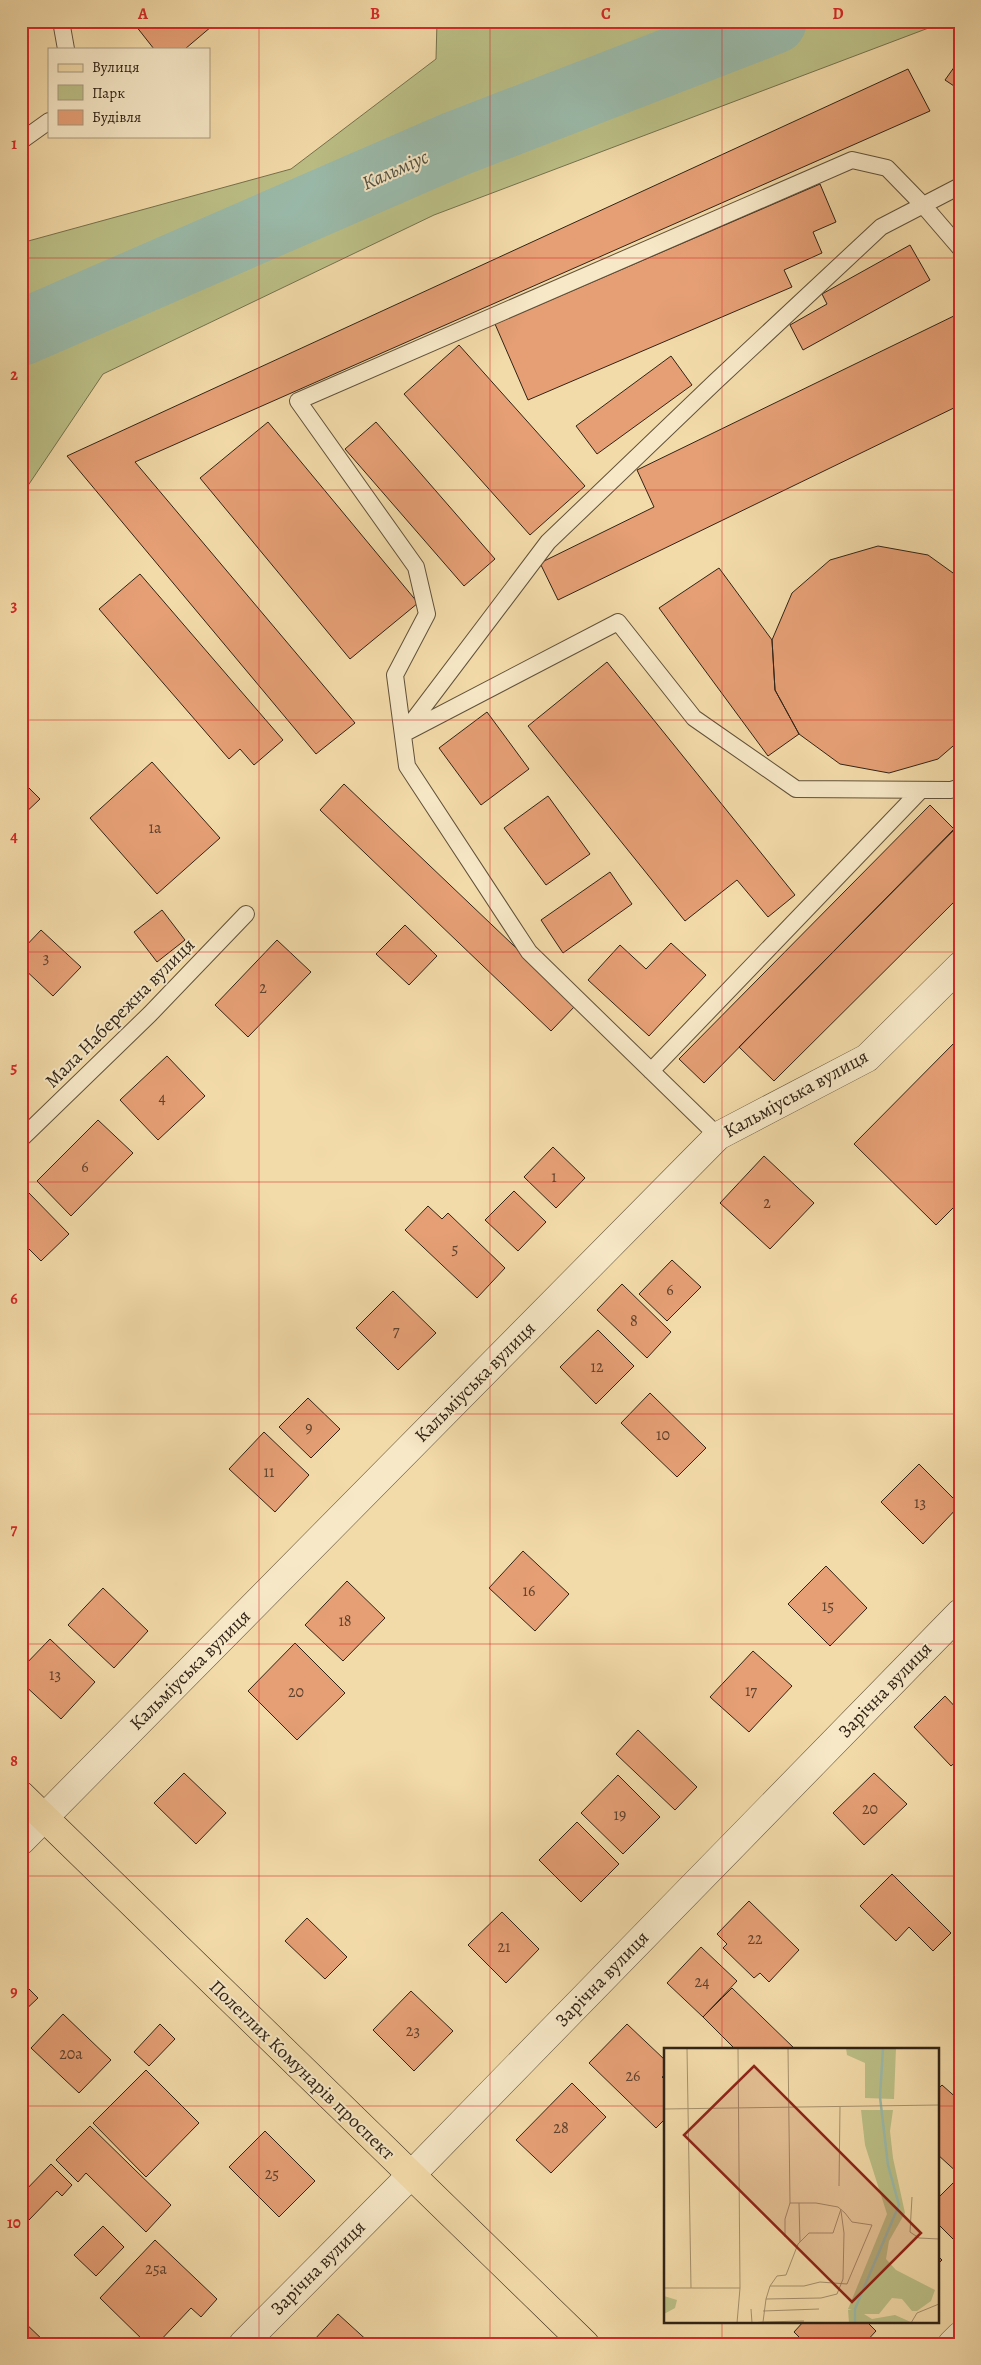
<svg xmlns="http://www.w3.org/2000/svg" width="981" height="2365" font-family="Alegreya,serif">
<rect width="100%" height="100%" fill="#f3dba9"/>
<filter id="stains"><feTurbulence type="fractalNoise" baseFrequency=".004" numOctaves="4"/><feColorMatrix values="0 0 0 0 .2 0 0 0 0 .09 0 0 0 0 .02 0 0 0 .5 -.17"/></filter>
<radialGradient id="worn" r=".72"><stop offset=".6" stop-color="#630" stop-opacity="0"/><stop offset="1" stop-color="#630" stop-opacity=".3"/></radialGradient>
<!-- green -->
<path fill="#bcc087" stroke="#76724e" d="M437 21H947L434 215 103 374 21 496V243L291 169 436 59Z"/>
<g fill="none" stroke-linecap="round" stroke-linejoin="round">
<!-- river -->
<path stroke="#9bbbab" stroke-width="66" d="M21 333 453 145 774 21"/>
</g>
<!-- building -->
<path fill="#e69f75" stroke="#302316" d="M132 21H218L185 49H154Z
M960 59V90L945 80Z
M908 69 930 111 135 462 355 723 316 754 67 456Z
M820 184 836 222 813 232 822 253 784 270 792 287 528 400 495 324Z
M910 245 930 280 803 350 790 325 827 304 822 294Z
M960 313V405L558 600 540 563 654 507 637 470Z
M459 345 585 486 530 535 404 394Z
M671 356 692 385 597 454 576 426Z
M268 422 418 603 350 659 200 478Z
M376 422 495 559 464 586 345 449Z
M878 546 928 555 960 578V740L938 759 889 773 840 764 799 734 775 690 772 640 792 593 830 560Z
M719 568 772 640 775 690 799 734 768 756 659 608Z
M140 574 283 740 254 765 240 749 229 759 99 609Z
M607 662 795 895 768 917 737 880 685 921 528 726Z
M487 712 529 769 481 805 439 748Z
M152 762 220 838 157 894 90 818Z
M21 780 40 799 21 817Z
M344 784 576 1005 551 1031 320 810Z
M548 796 590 854 546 885 504 828Z
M930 805 954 829 704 1083 679 1059Z
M960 824V896L774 1081 739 1047Z
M610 872 632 904 563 953 541 920Z
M162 910 185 940 157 962 134 932Z
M405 925 437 956 409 985 376 954Z
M41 930 81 967 53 996 21 966V951Z
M277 940 311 972 248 1037 215 1005Z
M671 943 706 975 649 1036 588 980 620 945 646 969Z
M960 1037V1201L936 1225 854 1144Z
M167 1056 205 1096 158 1140 120 1100Z
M98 1120 133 1153 71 1216 37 1181Z
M553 1147 585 1178 556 1208 524 1177Z
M764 1156 814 1203 770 1249 720 1203Z
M514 1191 546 1222 518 1251 485 1220Z
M28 1192 69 1234 41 1261 21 1241V1199Z
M428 1206 442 1219 448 1213 505 1268 477 1298 405 1230Z
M672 1260 701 1287 667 1321 639 1294Z
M622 1284 671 1332 647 1358 597 1310Z
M393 1291 436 1333 398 1370 356 1328Z
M598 1330 634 1366 596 1404 560 1367Z
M650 1393 706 1448 677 1477 621 1423Z
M308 1398 340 1429 311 1458 279 1427Z
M264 1432 309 1475 275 1512 229 1469Z
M919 1464 960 1505 923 1544 881 1502Z
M523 1551 569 1594 535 1631 489 1588Z
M826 1566 867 1608 830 1646 788 1604Z
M347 1581 385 1618 343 1661 305 1625Z
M103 1588 148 1631 114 1668 68 1625Z
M50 1639 95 1682 61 1719 21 1682V1669Z
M295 1643 345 1693 297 1740 248 1691Z
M753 1651 792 1686 749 1732 710 1697Z
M945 1696 960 1712V1758L951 1766 914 1727Z
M638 1730 697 1787 675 1810 616 1754Z
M184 1773 226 1813 196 1844 154 1803Z
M874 1773 907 1804 864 1845 833 1813Z
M618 1775 660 1817 623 1854 581 1813Z
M577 1822 619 1864 581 1902 539 1860Z
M892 1874 951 1933 933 1951 909 1927 896 1941 860 1906Z
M749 1901 799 1950 769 1982 760 1973 754 1978 723 1948 727 1944 717 1934Z
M502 1912 539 1949 506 1983 468 1945Z
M307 1918 347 1957 325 1979 285 1941Z
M701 1947 737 1981 703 2017 667 1983Z
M21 1981 38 1998 21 2014Z
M732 1988 795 2049H735L703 2017Z
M411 1991 453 2031 414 2071 373 2030Z
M63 2014 111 2060 79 2093 31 2048Z
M160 2024 175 2039 149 2066 134 2052Z
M627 2024 665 2060V2075L662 2077 665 2080V2119L656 2128 589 2063Z
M146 2070 199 2123 146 2177 93 2123Z
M572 2083 606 2117 551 2173 516 2140Z
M942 2085 960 2101V2175L937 2154V2090Z
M90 2126 171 2205 146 2232 86 2173 78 2182 56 2160Z
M265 2131 315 2181 279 2217 229 2167Z
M51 2164 72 2185 62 2196 57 2191 29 2220 21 2212V2195Z
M954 2182 960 2188V2240L957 2243 937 2223V2199Z
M103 2226 124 2247 96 2276 74 2255Z
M155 2240 217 2299 201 2317 191 2308 157 2344H147L100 2298Z
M937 2255 942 2260 937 2265Z
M338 2314 371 2344H319L314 2340Z
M21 2319 47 2344H21Z
M804 2321H866L876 2331 864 2344H806L794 2332Z
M784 2338 791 2344H778Z"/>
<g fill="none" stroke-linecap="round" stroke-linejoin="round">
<defs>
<path id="service" d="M61 21 66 49
M21 141 49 121
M407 732 618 622 694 718 796 789 951 790 960 787
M403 734 548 542 715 382 881 227 960 186
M651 1071 921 790
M718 1136 529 952 407 766 395 675 427 614 416 567 298 401 852 160 887 168 923 205 960 248
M21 1139 150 1014 246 914"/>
<path id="minor" d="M21 1841 718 1136 867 1058 960 966
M243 2344 410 2176 960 1613"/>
<path id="tertiary" d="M952 2344 960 2336"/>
<path id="primary" d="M21 1795 585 2344"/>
</defs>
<!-- service casing -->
<use href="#service" stroke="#61513b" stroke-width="18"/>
<!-- minor casing -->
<use href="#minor" stroke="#61513b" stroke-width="29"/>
<!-- tertiary casing -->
<use href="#tertiary" stroke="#61513b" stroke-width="29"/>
<!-- primary casing -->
<use href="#primary" stroke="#302316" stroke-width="29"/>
<!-- service -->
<use href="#service" stroke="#f7e8c7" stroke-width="16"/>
<!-- minor -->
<use href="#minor" stroke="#f7e8c7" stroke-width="28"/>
<!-- tertiary -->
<use href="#tertiary" stroke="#f7e8c7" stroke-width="28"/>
<!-- primary -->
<use href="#primary" stroke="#f3dba9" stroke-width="28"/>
</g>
<!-- grid -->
<path fill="none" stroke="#d62828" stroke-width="1" stroke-opacity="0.55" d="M259 21V2344M490 21V2344M722 21V2049M21 258H960M21 490H960M21 720H960M21 952H960M21 1182H960M21 1414H960M21 1644H960M21 1876H960M21 2106H665M937 2106H960M722 2321V2344"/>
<g text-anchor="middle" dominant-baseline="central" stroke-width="4" stroke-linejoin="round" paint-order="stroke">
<!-- number labels -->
<g font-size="16" fill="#5e422e">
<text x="155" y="828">1а</text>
<text x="46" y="958">3</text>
<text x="263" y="988">2</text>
<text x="162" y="1098">4</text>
<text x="85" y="1167">6</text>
<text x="554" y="1177">1</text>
<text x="767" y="1203">2</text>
<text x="455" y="1249">5</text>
<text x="670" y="1290">6</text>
<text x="634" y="1321">8</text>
<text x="396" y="1331">7</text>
<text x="597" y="1367">12</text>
<text x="309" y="1428">9</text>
<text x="663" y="1435">10</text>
<text x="269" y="1472">11</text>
<text x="920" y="1503">13</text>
<text x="529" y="1591">16</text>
<text x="828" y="1606">15</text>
<text x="345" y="1621">18</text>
<text x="55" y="1675">13</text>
<text x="751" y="1691">17</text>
<text x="296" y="1692">20</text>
<text x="870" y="1809">20</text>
<text x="620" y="1815">19</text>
<text x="755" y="1939">22</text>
<text x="504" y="1947">21</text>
<text x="702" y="1982">24</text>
<text x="413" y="2031">23</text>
<text x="71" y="2054">20а</text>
<text x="633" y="2076">26</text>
<text x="561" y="2128">28</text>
<text x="272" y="2174">25</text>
<text x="156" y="2269">25а</text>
</g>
<!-- street labels -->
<g font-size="19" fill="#302316" stroke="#f7e8c7">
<text transform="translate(120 1013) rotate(-45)">Мала Набережна вулиця</text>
<text transform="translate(796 1094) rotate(-29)">Кальміуська вулиця</text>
<text transform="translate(475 1382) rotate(-45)">Кальміуська вулиця</text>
<text transform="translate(190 1670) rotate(-45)">Кальміуська вулиця</text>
<text transform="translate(885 1690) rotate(-46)">Зарічна вулиця</text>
<text transform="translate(602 1979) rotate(-46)">Зарічна вулиця</text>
<text transform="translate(302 2070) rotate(44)">Полеглих Комунарів проспект</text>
<text transform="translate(318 2268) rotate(-45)">Зарічна вулиця</text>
</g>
<!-- water labels -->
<g font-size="20" font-style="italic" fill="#505143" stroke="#f7e8c7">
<text transform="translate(395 170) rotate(-24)">Кальміус</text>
</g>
</g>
<!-- overview -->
<g transform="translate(664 2048)">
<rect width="275" height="275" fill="#f3dba9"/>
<path d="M182 0H232L230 51 201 50V15L183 7ZM197 62H229L226 83 229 110 241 165 225 193 222 211 232 222 271 242 267 253 253 263H248L238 251 228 250 215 266H200L208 271 231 267 249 275H185L184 262 188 261H184L223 166 201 97ZM0 248 13 252 11 260 0 266Z" fill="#bcc087"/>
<path fill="none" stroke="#9bbbab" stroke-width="2.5" d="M191 275V261L235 157 224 117 216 49 219 0"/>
<path fill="none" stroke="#a5916e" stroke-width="1" d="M23 0 27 240M0 61 275 57M175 138 176 59M248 149 246 184 255 190 275 191M126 155H152L174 159 181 165 188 174 208 177 183 236 156 234 140 238H106L113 228 122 227 134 196 145 185H169L177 161M135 155 136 194M121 189V171L126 155 124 0M106 238 102 251 157 250 173 246 179 231 180 185 177 163M0 240H76M102 251 99 274 140 273M87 261 88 275 99 274M99 263 155 261M73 275 76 240 74 0M247 275 253 265 275 256"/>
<path fill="#8f2418" fill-opacity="0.15" stroke="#8f2418" stroke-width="2.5" d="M90 18 257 185 188 254 20 87Z"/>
<rect width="275" height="275" fill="none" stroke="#302316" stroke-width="2.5"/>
</g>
<!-- margin -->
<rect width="981" height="2365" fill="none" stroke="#f3dba9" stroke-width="55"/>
<!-- legend -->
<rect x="48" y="48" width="162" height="90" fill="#f7e8c7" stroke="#a79980"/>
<rect x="58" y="64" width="25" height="8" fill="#f3dba9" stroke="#a79980"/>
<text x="92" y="72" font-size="15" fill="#302316">Вулиця</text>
<rect x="58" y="85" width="25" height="15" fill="#bcc087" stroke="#a79980"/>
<text x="92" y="98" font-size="15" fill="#302316">Парк</text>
<rect x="58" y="110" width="25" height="15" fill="#e69f75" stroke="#a79980"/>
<text x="92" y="122" font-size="15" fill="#302316">Будівля</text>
<rect x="28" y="28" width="926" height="2310" fill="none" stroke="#d62828" stroke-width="2"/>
<g font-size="16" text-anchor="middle" font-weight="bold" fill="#d62828">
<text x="143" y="19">A</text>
<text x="375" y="19">B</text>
<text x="606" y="19">C</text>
<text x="838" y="19">D</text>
<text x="14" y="149">1</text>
<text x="14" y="380">2</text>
<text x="14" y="611">3</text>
<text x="14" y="842">4</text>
<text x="14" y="1073">5</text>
<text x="14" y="1304">6</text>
<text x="14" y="1535">7</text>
<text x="14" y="1766">8</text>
<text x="14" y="1997">9</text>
<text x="14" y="2228">10</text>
</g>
<rect width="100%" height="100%" filter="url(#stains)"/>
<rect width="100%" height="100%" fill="url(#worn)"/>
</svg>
